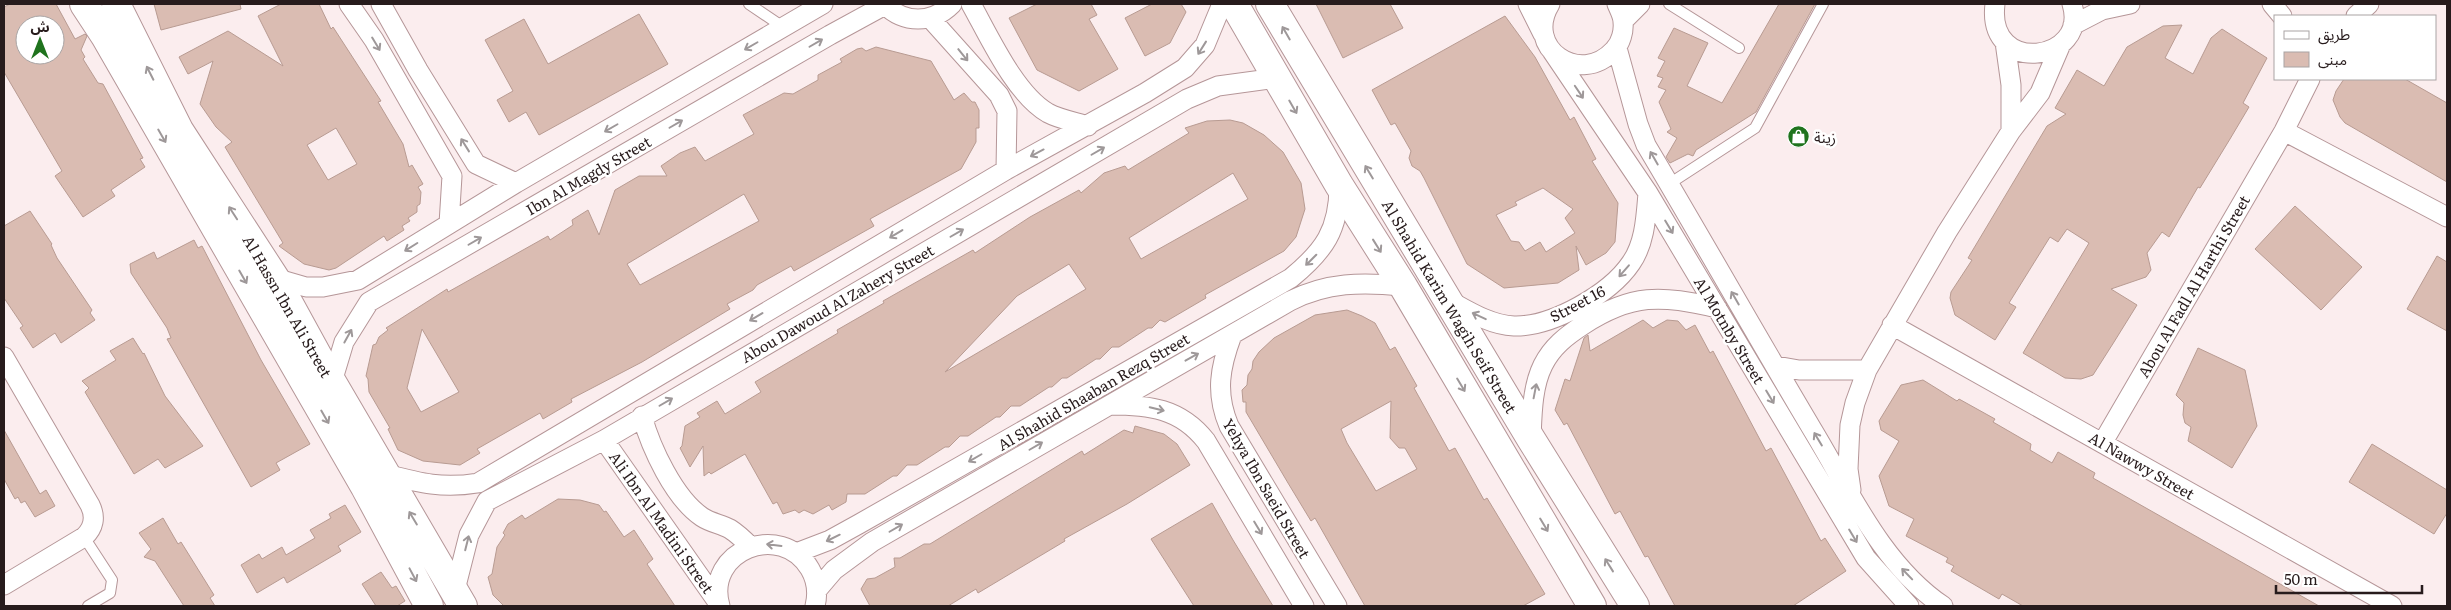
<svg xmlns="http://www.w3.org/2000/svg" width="2451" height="610" font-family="Literata,'Noto Sans Arabic',serif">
<rect width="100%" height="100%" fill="#fbedee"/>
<!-- building -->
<path fill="#dabcb2" stroke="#b89b92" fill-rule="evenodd" d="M10 4H56L75 39 85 34 87 36 81 50 85 57 83 59 98 83 103 84 143 158 140 159 145 167 111 190 115 196 83 217 55 176 62 171 4 72V7ZM25 25H55V55H25Z
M154 4H240L241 9 161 30Z
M281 4H319L331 29 333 27 381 101 378 102 403 144 409 167 412 165 423 184 418 187 421 192 420 204 417 206V212L408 218 410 221 402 226 404 230 387 241 384 236 336 268 329 270 304 264 279 246 283 243 225 147 232 142 216 127 200 104 213 61 188 74 179 57 228 31 283 66 258 16ZM336 128 357 164 328 180 307 145Z
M1037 4H1091L1097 15 1089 19 1118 69 1079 91 1037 70 1009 18Z
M1152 4H1181L1186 12 1170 43 1145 56 1125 18Z
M1316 4H1390L1403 28 1343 58Z
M1779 4H1815L1756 112 1696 150 1693 156 1688 154 1670 163 1666 157 1677 138 1667 132 1671 129 1659 102 1666 90 1658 87 1663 78 1657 76 1665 61 1658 58 1674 28 1708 43 1687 86 1722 103Z
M639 14 668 64 539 135 526 112 509 122 497 100 513 91 485 40 524 19 548 64Z
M1505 16 1535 57 1570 120 1574 117 1596 159 1592 161 1618 203 1615 242 1606 253 1586 265 1576 246 1579 270 1558 283 1504 288 1467 264 1424 178 1420 171 1412 166 1409 158 1411 151 1395 123 1391 125 1372 90ZM1543 188 1573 209 1565 218 1575 233 1546 252 1540 242 1525 251 1519 242 1511 241 1496 215 1517 205 1515 202Z
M2182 25 2165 58 2193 74 2211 38 2222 29 2267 58 2243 103 2249 107 2230 139 2200 188 2198 187 2169 237 2162 232 2147 253 2151 270 2146 277 2111 289 2137 305 2114 342 2093 375 2081 379 2065 378 2023 353 2089 243 2067 229 2058 242 2050 237 2009 303 2016 307 1995 340 1955 315 1950 298 1951 292 1972 260 1968 258 2047 126 2066 114 2055 108 2077 70 2104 86 2127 47 2163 26Z
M876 47 931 61 954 100 964 93 972 102H975L979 110V128H976V142L961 169 870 219 874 226 794 271 791 266 757 285 753 290 727 304 730 309 642 362 571 399 572 402 543 419 540 413 477 449 480 453 460 465 423 461 398 450 388 429 390 428 369 392 368 379 366 376 373 345 376 344 379 337 388 330 386 328 447 289 448 292 548 236 550 240 573 225 572 220 588 210 599 235 615 190 639 176H667L661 166 680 153 695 147 705 161 754 134 743 115 784 93 793 94 818 80V75L842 62 840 59 857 49 862 48 866 51ZM744 194 759 221 640 285 627 264ZM422 329 459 392 421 412 407 388Z
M2344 79H2405L2447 103V182L2345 123 2340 117 2333 100 2336 91Z
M1230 120 1243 123 1264 135 1283 152 1301 183 1305 209 1296 237 1284 251 1205 295 1206 298 1165 322 1160 320 1152 328H1148L1119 347H1112L1100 359H1096L1067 378H1062L1052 387H1049L1020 406H1011L1000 417H996L968 436H960L949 447H945L917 465H907L897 476H893L865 494H847L846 502 832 510 829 505 813 514 804 510 799 513 795 510 783 514 777 502 773 504 745 454 711 474 709 472 704 476 703 446 690 467 680 448 682 446 685 426 700 417 697 413 717 401 725 414 761 392 755 382 838 333 837 330 884 303 883 301 973 250 975 253 1030 217 1079 190 1081 193 1104 173 1125 166 1128 170 1189 133 1185 128 1207 121ZM1233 173 1248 199 1141 259 1129 238ZM1069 264 1086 289 945 372 1017 296Z
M2295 206 2362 267 2321 310 2255 249Z
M30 211 52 244 51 245 57 258 92 310 90 313 95 320 61 343 55 333 33 348 20 328 23 326 4 298V226Z
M194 240 198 248 202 246 261 360 310 444 276 463 280 470 251 487 167 339 171 338 167 328 131 273 130 264 154 252 157 259Z
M2437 256 2447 262V331L2407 309Z
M1347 310 1362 316 1375 323 1390 350 1395 347 1417 386 1414 388 1449 451 1455 448 1484 500 1487 498 1545 594 1523 606H1365L1315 518 1311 521 1288 483 1246 412V402H1243L1242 390 1247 385 1248 375 1252 369 1253 361 1259 352 1274 338 1315 315ZM1391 401 1390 438 1399 448H1405L1417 469 1376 491 1347 443 1341 429Z
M1643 320 1653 328 1667 320 1678 321 1686 330 1695 325 1710 353 1713 351 1766 451 1771 448 1821 541 1825 538 1846 571 1793 606H1675L1648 556 1645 557 1620 511 1615 514 1567 423 1564 425 1555 410 1565 379 1570 381 1584 338 1588 335 1590 351Z
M133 338 143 354 144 353 165 396 203 446 165 468 158 459 134 474 85 392 89 388 82 381 116 360 110 351Z
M2198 348 2245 370 2257 426 2232 468 2188 441 2191 427 2185 423 2183 415 2184 403 2176 395Z
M1923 380 1957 401 1959 399 1995 419 1993 422 2031 444 2030 450 2052 463 2058 452 2095 473 2093 478 2319 606H2023L2002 594 1999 599 1951 571 1954 566 1946 562 1948 558 1906 536 1914 519 1889 506 1879 476 1899 441 1881 430 1879 421 1901 385Z
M1135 426 1164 434 1177 444 1190 465 1127 504 1064 539 1065 541 978 593 976 589 948 606H870L861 589 867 579 875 578 895 567 894 558H900L924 544H930L1082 451 1084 455 1124 430 1133 433Z
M4 430 40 494 46 490 55 506 35 517 25 501 21 503 18 497 15 499 4 479Z
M2372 444 2447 490V513L2434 534 2349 482Z
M558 499 580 500 599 505 604 512 606 511 624 537 634 530 653 559 647 564 675 606H504L493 595 488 577 492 574 497 547 505 535 503 533 508 524 522 515 525 519Z
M1212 503 1233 540 1273 606H1194L1151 539Z
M345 505 361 532 338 546 341 551 287 583 284 577 257 593 241 565 259 554 262 559 282 547 286 555 315 538 310 530 331 518 329 514Z
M163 518 178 544 181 542 214 595 210 598 215 606H184L155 561 144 557 151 549 139 533Z
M381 572 392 588 396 586 405 601 397 606H376L362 584Z"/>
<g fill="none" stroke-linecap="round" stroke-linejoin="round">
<defs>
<path id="lane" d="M749 4 783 27
M1669 4 1739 48
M1669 184 1755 128 1823 4
M84 537 112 580 110 593 88 606"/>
<path id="street" d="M349 4 374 40 452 176 449 224
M381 4 418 70 476 164 516 183
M884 4C904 24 932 24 952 4
M971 4C989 36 1015 94 1048 113 1059 119 1075 122 1088 126
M1528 4 1543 34
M1550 4C1523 48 1580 87 1614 50 1621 43 1624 31 1623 22 1623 16 1619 9 1617 4
M1995 4C1986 77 2090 62 2072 4
M2272 4 2282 16
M2356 16 2369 4
M930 18 999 95 1007 111 1006 170
M1623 21 1640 4
M2073 25 2102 10 2130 4
M2005 42 2011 85V131
M1617 48 1638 124 1646 145C1702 239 1756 335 1812 429 1849 490 1882 565 1943 606
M1552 51 1648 193 1866 558 1909 606
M2284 131 2447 217
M275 278 306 287H323L358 280 516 183 823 4
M1450 301C1470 312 1491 325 1514 326 1552 327 1610 294 1631 263 1645 243 1646 217 1648 193
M1892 325 2392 606
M1232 335C1220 367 1215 393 1229 426L1337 606
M4 357 90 505C96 517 94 528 84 537L4 585
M1775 366 1799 370H1867
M332 382 344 342 369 302 830 35 885 5
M1110 405C1149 405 1180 408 1206 441L1304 606
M642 416C651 448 674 498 702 517 711 523 721 524 730 529 738 534 744 540 751 547
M1531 439C1532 415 1532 387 1543 365 1552 347 1566 336 1583 325 1632 293 1661 295 1717 308
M604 440 719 604
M2103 442 2284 131 2310 79
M386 474C420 483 442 489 478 483L1006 170 1145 93 1185 68 1205 45 1222 4
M1851 490 1848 469 1850 425 1855 403 1867 370 1947 232 2011 131 2040 93 2061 44
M796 553 830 540 859 524 1291 278C1324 251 1339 230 1339 186
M455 590 469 535 487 501 604 440 1187 99 1218 86 1276 78
M817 590 834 570 872 542 1290 301C1327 282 1362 282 1403 286
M720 606C704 551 781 520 810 569 817 581 818 594 815 606"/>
<path id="secondary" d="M84 4 105 36 365 487 429 606
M116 4 179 130 275 278 332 382 463 606
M1234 4 1339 185 1403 286 1592 606
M1270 4 1531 439 1635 606"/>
</defs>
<!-- lane casing -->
<use href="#lane" stroke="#b59698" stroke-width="12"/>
<!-- street casing -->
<use href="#street" stroke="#b59698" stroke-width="21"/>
<!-- secondary casing -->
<use href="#secondary" stroke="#b59698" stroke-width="30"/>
<!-- lane -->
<use href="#lane" stroke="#fff" stroke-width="10"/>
<!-- street -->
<use href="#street" stroke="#fff" stroke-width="19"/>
<!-- secondary -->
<use href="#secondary" stroke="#fff" stroke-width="28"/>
</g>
<!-- one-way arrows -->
<defs><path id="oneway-shaft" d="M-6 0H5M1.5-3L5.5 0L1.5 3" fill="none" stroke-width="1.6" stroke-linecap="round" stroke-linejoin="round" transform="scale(1.25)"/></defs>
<g stroke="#9e9899">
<use href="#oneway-shaft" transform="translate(1286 33) rotate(-120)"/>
<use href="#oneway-shaft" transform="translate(816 43) rotate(-30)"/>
<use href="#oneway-shaft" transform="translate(376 44) rotate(59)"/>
<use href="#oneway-shaft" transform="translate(751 46) rotate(150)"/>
<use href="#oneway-shaft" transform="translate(1202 48) rotate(122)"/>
<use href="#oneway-shaft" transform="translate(963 55) rotate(51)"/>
<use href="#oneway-shaft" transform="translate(150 73) rotate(-117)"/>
<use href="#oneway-shaft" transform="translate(1579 92) rotate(56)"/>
<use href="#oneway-shaft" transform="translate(1293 107) rotate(60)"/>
<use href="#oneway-shaft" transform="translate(676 124) rotate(-30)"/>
<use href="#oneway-shaft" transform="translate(611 128) rotate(150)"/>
<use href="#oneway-shaft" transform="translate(162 136) rotate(60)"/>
<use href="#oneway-shaft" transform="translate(465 145) rotate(-122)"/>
<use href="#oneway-shaft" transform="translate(1098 151) rotate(-30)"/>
<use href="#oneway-shaft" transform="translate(1037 153) rotate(152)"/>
<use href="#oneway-shaft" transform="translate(1654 158) rotate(-120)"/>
<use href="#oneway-shaft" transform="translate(1369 172) rotate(-121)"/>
<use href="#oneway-shaft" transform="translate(233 213) rotate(-123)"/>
<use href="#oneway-shaft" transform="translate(1669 227) rotate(59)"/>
<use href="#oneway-shaft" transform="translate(957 233) rotate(-30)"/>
<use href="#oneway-shaft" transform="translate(896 234) rotate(149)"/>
<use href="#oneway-shaft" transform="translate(475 241) rotate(-30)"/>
<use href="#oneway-shaft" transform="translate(1377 246) rotate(58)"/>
<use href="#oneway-shaft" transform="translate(411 247) rotate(148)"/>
<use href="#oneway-shaft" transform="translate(1311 260) rotate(135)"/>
<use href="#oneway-shaft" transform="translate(1624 271) rotate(131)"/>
<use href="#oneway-shaft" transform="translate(243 277) rotate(60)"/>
<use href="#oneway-shaft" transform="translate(1735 298) rotate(-120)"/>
<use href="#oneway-shaft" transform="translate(1479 316) rotate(-155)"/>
<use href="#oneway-shaft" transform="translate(756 317) rotate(149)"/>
<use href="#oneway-shaft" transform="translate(348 336) rotate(-61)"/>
<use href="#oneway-shaft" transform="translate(1192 357) rotate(-29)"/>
<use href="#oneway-shaft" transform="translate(1461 385) rotate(59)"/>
<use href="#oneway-shaft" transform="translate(1535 391) rotate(-79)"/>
<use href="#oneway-shaft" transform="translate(1770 397) rotate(59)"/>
<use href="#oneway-shaft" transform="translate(666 402) rotate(-30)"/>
<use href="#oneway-shaft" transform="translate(1157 409) rotate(14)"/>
<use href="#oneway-shaft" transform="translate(325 417) rotate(60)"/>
<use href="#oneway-shaft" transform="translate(1818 439) rotate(-121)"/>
<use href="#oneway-shaft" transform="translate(1036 446) rotate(-30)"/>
<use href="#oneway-shaft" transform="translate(975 458) rotate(150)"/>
<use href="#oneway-shaft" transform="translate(413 518) rotate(-121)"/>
<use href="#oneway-shaft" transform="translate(1544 525) rotate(59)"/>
<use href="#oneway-shaft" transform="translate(896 528) rotate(-30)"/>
<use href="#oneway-shaft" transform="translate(1258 528) rotate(59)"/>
<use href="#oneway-shaft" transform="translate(1853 536) rotate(59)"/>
<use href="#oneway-shaft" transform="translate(833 538) rotate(154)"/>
<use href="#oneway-shaft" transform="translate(467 543) rotate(-76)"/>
<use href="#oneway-shaft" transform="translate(774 545) rotate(-173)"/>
<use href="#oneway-shaft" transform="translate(1609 565) rotate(-122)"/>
<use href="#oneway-shaft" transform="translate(1907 574) rotate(-134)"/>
<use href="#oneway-shaft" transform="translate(413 575) rotate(62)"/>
</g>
<!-- icons -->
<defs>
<symbol id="shop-disc" viewBox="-11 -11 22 22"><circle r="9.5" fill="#1f731d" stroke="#fff"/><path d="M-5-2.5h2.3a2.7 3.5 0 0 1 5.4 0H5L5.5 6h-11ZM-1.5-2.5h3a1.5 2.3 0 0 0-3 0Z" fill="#fff"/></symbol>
</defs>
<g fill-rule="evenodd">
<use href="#shop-disc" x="1786" y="124" width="25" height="25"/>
</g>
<g text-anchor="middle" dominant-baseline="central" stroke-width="5" stroke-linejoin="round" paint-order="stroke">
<!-- poi labels -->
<g font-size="15" fill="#271b1c" stroke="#fff" text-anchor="start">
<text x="1814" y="136">زينة</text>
</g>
<!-- street labels -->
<g font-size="15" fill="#271b1c" stroke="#fff">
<text transform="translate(588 175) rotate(-30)">Ibn Al Magdy Street</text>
<text transform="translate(2193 286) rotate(-60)">Abou Al Fadl Al Harthi Street</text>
<text transform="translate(837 303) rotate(-30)">Abou Dawoud Al Zahery Street</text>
<text transform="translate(1577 303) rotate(-28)">Street 16</text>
<text transform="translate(288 306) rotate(60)">Al Hassn Ibn Ali Street</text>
<text transform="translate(1450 306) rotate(59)">Al Shahid Karim Wagih Seif Street</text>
<text transform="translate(1730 330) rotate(59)">Al Motnby Street</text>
<text transform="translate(1093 391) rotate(-30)">Al Shahid Shaaban Rezq Street</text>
<text transform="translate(2142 465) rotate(30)">Al Nawwy Street</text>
<text transform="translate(1267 488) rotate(60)">Yehya Ibn Saeid Street</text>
<text transform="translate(662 522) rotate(55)">Ali Ibn Al Madini Street</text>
</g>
</g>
<!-- border -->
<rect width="2451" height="610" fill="none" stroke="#271b1c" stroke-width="10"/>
<!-- legend -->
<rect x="2274" y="15" width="162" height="65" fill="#ffffff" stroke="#a9a4a4"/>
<rect x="2284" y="31" width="25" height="8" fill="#ffffff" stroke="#a9a4a4"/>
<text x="2318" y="40" font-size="15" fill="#271b1c">طريق</text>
<rect x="2284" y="52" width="25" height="15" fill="#dabcb2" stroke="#a9a4a4"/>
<text x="2318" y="65" font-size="15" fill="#271b1c">مبنى</text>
<!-- north arrow -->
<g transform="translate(40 40)"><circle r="24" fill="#ffffff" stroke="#a9a4a4"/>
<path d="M0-4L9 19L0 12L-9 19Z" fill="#1f731d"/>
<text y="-8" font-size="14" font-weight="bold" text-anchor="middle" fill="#271b1c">ش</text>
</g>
<!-- scale -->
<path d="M2276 585v8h146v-8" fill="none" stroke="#271b1c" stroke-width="2.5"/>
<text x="2284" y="585" font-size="15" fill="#271b1c" stroke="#ffffff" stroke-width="4" paint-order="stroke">50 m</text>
</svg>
